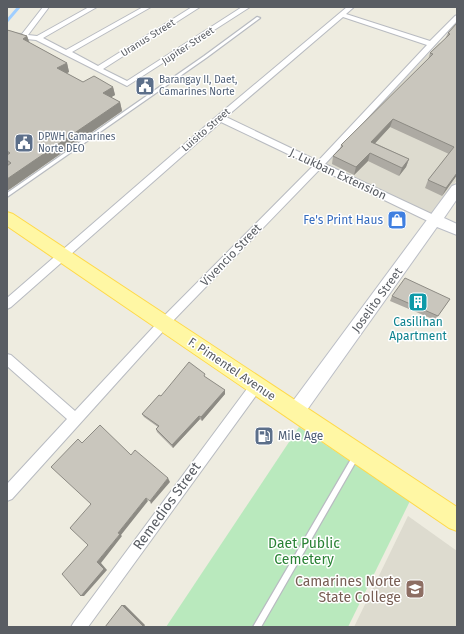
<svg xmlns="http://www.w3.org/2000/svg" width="464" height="634" font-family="'Fira Sans',sans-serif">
<rect width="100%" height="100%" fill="#eeece0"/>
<!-- education -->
<path fill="#dddbcf" d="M439 43 457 50V180L432 214 324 163Z
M408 516 457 551V627H354Z"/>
<!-- green -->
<path fill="#b9e9bd" d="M299 427 410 501 348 627H166Z"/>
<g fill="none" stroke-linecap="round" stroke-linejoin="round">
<!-- stream -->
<path stroke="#9fceff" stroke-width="3" d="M7 21 19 7"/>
<defs>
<path id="lane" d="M257 17 260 18 206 58 7 197V193L204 56Z
M356 453 358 454 359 456 358 458 261 627H253L354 454Z"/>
<path id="street" d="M43 7H49L28 35 37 36 89 7H97L43 38 66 50 143 7H151L72 52 98 66 192 7H200L103 69 127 81 242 7H250L127 86 36 40 7 37V33L22 34Z
M347 7H354L346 14 430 41 455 16 457 15V21L325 164 438 217 440 220 438 223H432L320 169 167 327 12 499 7 501V484L67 419 7 366V354L11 355 75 411 159 321 313 166 221 122 11 307 7 309V298L217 116ZM343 17 427 45 318 161 226 117Z
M256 380 260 382 262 386 260 390 88 627H71L74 622 252 382Z"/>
<path id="secondary" d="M457 184V199L444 218 457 224V235L437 227 302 417 296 420 290 417 287 411 290 405 452 186Z"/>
<path id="primary" d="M7 212 13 214 457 507V531L449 528 7 226Z"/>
</defs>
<!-- lane casing -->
<use href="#lane" stroke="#b8bbc1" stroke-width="2.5"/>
<!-- street casing -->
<use href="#street" stroke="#b8bbc1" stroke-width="2"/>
<!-- secondary casing -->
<use href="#secondary" stroke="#bbbec6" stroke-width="2"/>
<!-- primary casing -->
<use href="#primary" stroke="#ffd948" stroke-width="2"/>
<!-- lane -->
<use href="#lane" fill="#fff" fill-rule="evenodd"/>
<!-- street -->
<use href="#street" fill="#fff" fill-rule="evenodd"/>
<!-- secondary -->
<use href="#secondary" fill="#fff" fill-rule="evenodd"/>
<!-- primary -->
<use href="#primary" fill="#fff7a4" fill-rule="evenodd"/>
</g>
<!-- wall -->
<path fill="#adaaa3" d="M457 23V175L442 196 425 188 428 180 449 154 390 127 375 143 409 159 406 167 399 176 368 161 354 175 332 164 333 156 340 150 341 145 428 60 430 53 445 39 448 33Z
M7 30 27 36 30 43 67 63 69 72 66 73 83 82 113 87 115 95 111 97 120 102 122 111 7 191Z
M392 296 450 299 435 320 390 301Z
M206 377 225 394 202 421 200 419 173 448 157 432 156 429 158 427 144 417 142 414 161 396Z"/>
<!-- shaded-wall -->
<path fill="#8d8b84" d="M27 36 30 45 23 39Z
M67 63 69 72 60 77 57 68Z
M113 87 115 95 105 101 103 93Z
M120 102 122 111 7 191V179Z
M393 119 390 127 369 150 371 142Z
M370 153 368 161 354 175 356 167Z
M409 159 406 167 399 176 402 168Z
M457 173V175L442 196 446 188Z
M225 390V394L202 421 201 417Z
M199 416 200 419 173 448 172 445Z
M168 478 170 482 151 504 150 501Z
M146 498 148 501 121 535 118 533Z
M120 534 122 536 101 563 107 570 84 596H81L97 562Z
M122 605H125L145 625 144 627H142Z"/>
<!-- building -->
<path fill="#c9c6bd" stroke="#8d8b84" d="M457 23V173L446 188 428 180 454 147 393 119 371 142 409 159 402 168 370 153 356 167 333 156 343 146 341 145 433 54 430 53 450 34 448 33Z
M7 30 11 31 27 36 23 39 67 63 57 68 83 82 94 76 113 87 103 93 120 102 7 179V166L11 163 7 160V155L10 153 7 151Z
M405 278 450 299 438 316 392 296Z
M189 362 205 374 204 376 225 390 201 417 199 416 172 445 156 429 159 426 142 414 159 395 161 396Z
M100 425 131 455 135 450 168 478 150 501 146 498 118 533 120 534 97 562 104 569 81 596 62 574 88 545 70 528 91 504 51 467 78 439 82 443Z
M122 605 143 626 142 627H105Z"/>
<!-- icons -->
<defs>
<symbol id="civic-square" viewBox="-11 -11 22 22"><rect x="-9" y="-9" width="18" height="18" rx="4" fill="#5c6f8a" stroke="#fff"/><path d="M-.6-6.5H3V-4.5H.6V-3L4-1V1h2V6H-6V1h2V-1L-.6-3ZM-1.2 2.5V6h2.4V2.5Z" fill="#fff"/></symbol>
<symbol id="shop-square" viewBox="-11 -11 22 22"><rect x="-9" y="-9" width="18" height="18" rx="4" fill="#3f7fe0" stroke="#fff"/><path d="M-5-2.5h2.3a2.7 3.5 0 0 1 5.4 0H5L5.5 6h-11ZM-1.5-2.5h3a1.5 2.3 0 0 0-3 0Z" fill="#fff"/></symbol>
<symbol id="building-square" viewBox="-11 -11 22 22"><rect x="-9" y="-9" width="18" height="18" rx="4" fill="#0f9aa8" stroke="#fff"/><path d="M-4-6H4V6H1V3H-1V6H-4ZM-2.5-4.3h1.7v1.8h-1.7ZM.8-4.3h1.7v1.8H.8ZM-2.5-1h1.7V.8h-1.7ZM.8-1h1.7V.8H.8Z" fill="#fff"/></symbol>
<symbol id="fuel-square" viewBox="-11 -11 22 22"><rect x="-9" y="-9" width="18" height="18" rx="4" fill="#5c6f8a" stroke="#fff"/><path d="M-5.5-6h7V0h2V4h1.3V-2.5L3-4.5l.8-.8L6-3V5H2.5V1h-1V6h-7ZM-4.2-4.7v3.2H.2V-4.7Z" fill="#fff"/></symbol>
<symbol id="university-square" viewBox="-11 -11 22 22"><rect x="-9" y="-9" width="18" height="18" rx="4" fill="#8d6e63" stroke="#fff"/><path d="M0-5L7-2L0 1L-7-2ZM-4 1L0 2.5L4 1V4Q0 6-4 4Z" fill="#fff"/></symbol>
</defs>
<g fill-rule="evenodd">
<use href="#civic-square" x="134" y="75" width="22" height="22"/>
<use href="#civic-square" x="13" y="132" width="22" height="22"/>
<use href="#shop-square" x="386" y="209" width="22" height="22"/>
<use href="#building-square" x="407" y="291" width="22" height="22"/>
<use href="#fuel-square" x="253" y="425" width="22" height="22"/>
<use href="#university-square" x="404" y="578" width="22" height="22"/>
</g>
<g text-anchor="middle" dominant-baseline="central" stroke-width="3" stroke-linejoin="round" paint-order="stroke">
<!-- far-street labels -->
<g font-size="10" fill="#595d63" stroke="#fff">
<text transform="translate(148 38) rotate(-32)">Uranus Street</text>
<text transform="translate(188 46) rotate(-33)">Jupiter Street</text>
<text transform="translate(206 130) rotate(-41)">Luisito Street</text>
</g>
<!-- far-service labels -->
<g font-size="10" fill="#4e5e75" stroke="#fff" text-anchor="start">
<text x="159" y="80">Barangay II, Daet,<tspan x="159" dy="12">Camarines Norte</tspan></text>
<text x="38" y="137">DPWH Camarines<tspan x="38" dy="12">Norte DEO</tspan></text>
</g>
<!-- street labels -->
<g font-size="12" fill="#595d63" stroke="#fff">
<text transform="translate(338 174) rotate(25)">J. Lukban Extension</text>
<text transform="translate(231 255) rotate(-46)">Vivencio Street</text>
<text transform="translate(377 300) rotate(-54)">Joselito Street</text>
<text transform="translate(232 369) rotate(34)">F. Pimentel Avenue</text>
</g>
<!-- shop labels -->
<g font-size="12" fill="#366cbe" stroke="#fff" text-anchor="end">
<text x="383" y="220">Fe's Print Haus</text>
</g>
<!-- culture labels -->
<g font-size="12" fill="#0d838f" stroke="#fff">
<text x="418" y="322">Casilihan<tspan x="418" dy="14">Apartment</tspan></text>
</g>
<!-- service labels -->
<g font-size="12" fill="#4e5e75" stroke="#fff" text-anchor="start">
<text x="278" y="436">Mile Age</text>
</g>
<!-- near-street labels -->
<g font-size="14" fill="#595d63" stroke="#fff">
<text transform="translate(167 506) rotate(-54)">Remedios Street</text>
</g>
<!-- near-park labels -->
<g font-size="14" fill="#2a8235" stroke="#fff">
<text x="304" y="543">Daet Public<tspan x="304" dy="16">Cemetery</tspan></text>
</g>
<!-- near-education labels -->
<g font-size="14" fill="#785e54" stroke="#fff" text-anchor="end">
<text x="401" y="581">Camarines Norte<tspan x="401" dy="16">State College</tspan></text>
</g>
</g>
<!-- border -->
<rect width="464" height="634" fill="none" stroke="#595d63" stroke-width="16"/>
</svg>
